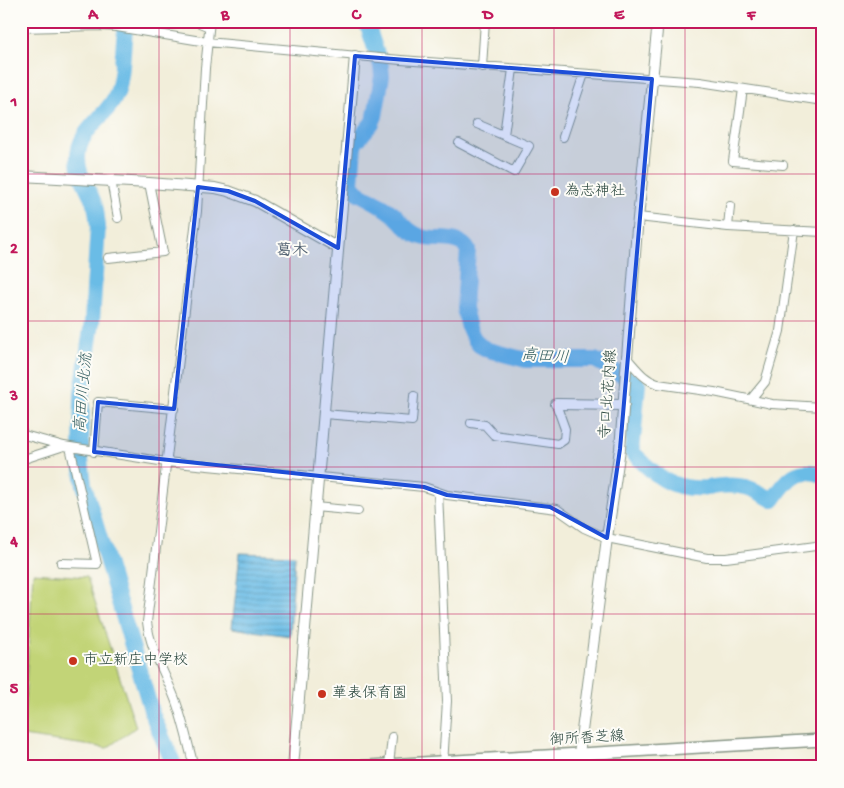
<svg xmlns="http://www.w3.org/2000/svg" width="844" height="788" font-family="'Gochi Hand','Klee One',sans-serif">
<defs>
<pattern id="water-rules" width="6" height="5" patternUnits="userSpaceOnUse" patternTransform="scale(1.25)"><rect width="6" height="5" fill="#6abce6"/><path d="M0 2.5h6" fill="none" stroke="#579abb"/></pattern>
</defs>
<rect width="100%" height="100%" fill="#fdfcf7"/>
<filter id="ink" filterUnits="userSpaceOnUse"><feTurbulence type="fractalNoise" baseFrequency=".02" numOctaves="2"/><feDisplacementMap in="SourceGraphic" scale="10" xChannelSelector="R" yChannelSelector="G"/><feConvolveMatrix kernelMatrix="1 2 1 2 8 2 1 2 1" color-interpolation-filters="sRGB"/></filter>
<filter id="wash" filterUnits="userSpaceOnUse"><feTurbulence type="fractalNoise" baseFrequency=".0096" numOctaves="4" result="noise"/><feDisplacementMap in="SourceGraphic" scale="20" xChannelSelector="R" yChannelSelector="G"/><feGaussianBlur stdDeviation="1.12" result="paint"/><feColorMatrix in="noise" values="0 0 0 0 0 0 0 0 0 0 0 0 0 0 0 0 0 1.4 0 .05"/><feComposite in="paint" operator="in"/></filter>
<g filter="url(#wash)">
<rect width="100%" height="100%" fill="#f2eeda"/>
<!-- garden -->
<path fill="#c2d477" stroke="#708856" d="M33 573 87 577 136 727 107 748 23 736Z"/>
<!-- water -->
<path fill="url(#water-rules)" stroke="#447c8d" d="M240 553 295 555 290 636 232 628Z"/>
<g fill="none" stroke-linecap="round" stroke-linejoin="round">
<!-- river -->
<path stroke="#6abce6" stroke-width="16" d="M127 21C121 44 125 70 117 93 108 117 78 129 78 157 77 177 92 191 96 210 97 215 97 221 98 226L92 322 82 393 81 461 84 485 153 716 175 767
M368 21V27L381 66 382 76 375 116 372 123 355 143 354 147 351 183 355 191C367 198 381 204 392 213 402 221 408 233 422 237 436 242 459 234 468 250L464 308 469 328 473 337 479 345 488 350 526 360H595L638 384 632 452C655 475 671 491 706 488 719 486 732 484 745 487 755 489 765 496 773 500 787 480 796 465 823 475"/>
</g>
</g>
<g filter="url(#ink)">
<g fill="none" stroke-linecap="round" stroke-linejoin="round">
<defs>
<path id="street" d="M195 21 209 27
M21 28 100 26 117 27 207 42 401 60 700 82 823 101
M482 67 485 21
M743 89 733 161 783 165
M504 135 513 69
M563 137 584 74
M459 143 514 172 529 146 477 124
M111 180 118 218
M638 217 728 227 823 232
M728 227 730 206
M108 258 163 252 149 183
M626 357C636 368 644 380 658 384L714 392 772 404 823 407
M751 399 765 382 780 331 794 230
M324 414 412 421 414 396
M471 423 485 425 494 435 558 444 564 440 565 429 556 404
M21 430 24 435 64 446
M94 452 98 402 174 409
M21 460 64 446 166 462 424 487 447 495 557 509 584 528 607 538 707 558H726L823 545
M438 492 447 701 443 765
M315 507 358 511
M61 563 97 564 70 447
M389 765 392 737
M194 767C188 744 183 720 175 699 165 673 150 649 147 622L197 211 205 68 210 21"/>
<path id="secondary" d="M21 176 149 183 215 188 228 191 255 201 338 248
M556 404 624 405
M293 767 355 56
M580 767 579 754 607 538 620 449 637 228 658 21"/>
<path id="primary" d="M352 767 823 740"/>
</defs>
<!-- street casing -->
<use href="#street" stroke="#889687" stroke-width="10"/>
<!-- secondary casing -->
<use href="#secondary" stroke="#889687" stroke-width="12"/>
<!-- primary casing -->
<use href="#primary" stroke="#889687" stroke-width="14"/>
<!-- street -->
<use href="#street" stroke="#fff" stroke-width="8"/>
<!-- secondary -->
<use href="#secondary" stroke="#fff" stroke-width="10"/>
<!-- primary -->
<use href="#primary" stroke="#fff" stroke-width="11"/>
</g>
</g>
<!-- marked area -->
<path fill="#1d4ed8" fill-opacity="0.2" stroke="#1d4ed8" stroke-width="4" stroke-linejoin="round" d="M355 56 652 79 620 449 607 538 550 507 447 495 424 487 94 452 98 402 174 409 198 187 228 191 255 201 338 248Z"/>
<!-- grid -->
<path fill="none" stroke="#c2185b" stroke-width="1" stroke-opacity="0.55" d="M159 21V767M290 21V767M422 21V767M554 21V767M685 21V767M21 174H823M21 321H823M21 467H823M21 614H823"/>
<!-- markers -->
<g fill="#c8321e" stroke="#fdfcf7" stroke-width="2">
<circle cx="555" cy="192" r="5"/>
<circle cx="73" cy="661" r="5"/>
<circle cx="322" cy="694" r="5"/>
</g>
<g text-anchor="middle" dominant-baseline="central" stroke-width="4" stroke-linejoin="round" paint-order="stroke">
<!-- poi labels -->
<g font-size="15" fill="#1f3d34" stroke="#fdfcf7" text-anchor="start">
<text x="565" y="192">為志神社</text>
<text x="83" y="661">市立新庄中学校</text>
<text x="332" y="694">華表保育園</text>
</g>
<!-- street labels -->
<g font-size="15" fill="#1f3d34" stroke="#fdfcf7">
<text transform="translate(609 394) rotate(-86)">寺口北花内線</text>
<text transform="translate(587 739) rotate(-3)">御所香芝線</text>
</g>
<!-- neighbourhood labels -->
<g font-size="16" font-weight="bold" fill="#516171" stroke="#fdfcf7">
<text x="292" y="252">葛木</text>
</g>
<!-- water labels -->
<g font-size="16" font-style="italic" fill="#325d60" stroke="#fdfcf7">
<text transform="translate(545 358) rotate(4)">高田川</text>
<text transform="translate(85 393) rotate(-85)">高田川北流</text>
</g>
</g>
<!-- margin -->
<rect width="844" height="788" fill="none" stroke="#fdfcf7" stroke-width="55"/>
<rect x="28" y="28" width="788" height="732" fill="none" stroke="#c2185b" stroke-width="2"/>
<g font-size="16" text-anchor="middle" font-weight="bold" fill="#c2185b">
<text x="93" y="19">A</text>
<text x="225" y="19">B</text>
<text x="356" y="19">C</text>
<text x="488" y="19">D</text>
<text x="619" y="19">E</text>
<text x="751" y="19">F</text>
<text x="14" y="106">1</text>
<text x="14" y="253">2</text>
<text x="14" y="400">3</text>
<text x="14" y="546">4</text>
<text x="14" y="693">5</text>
</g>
</svg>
